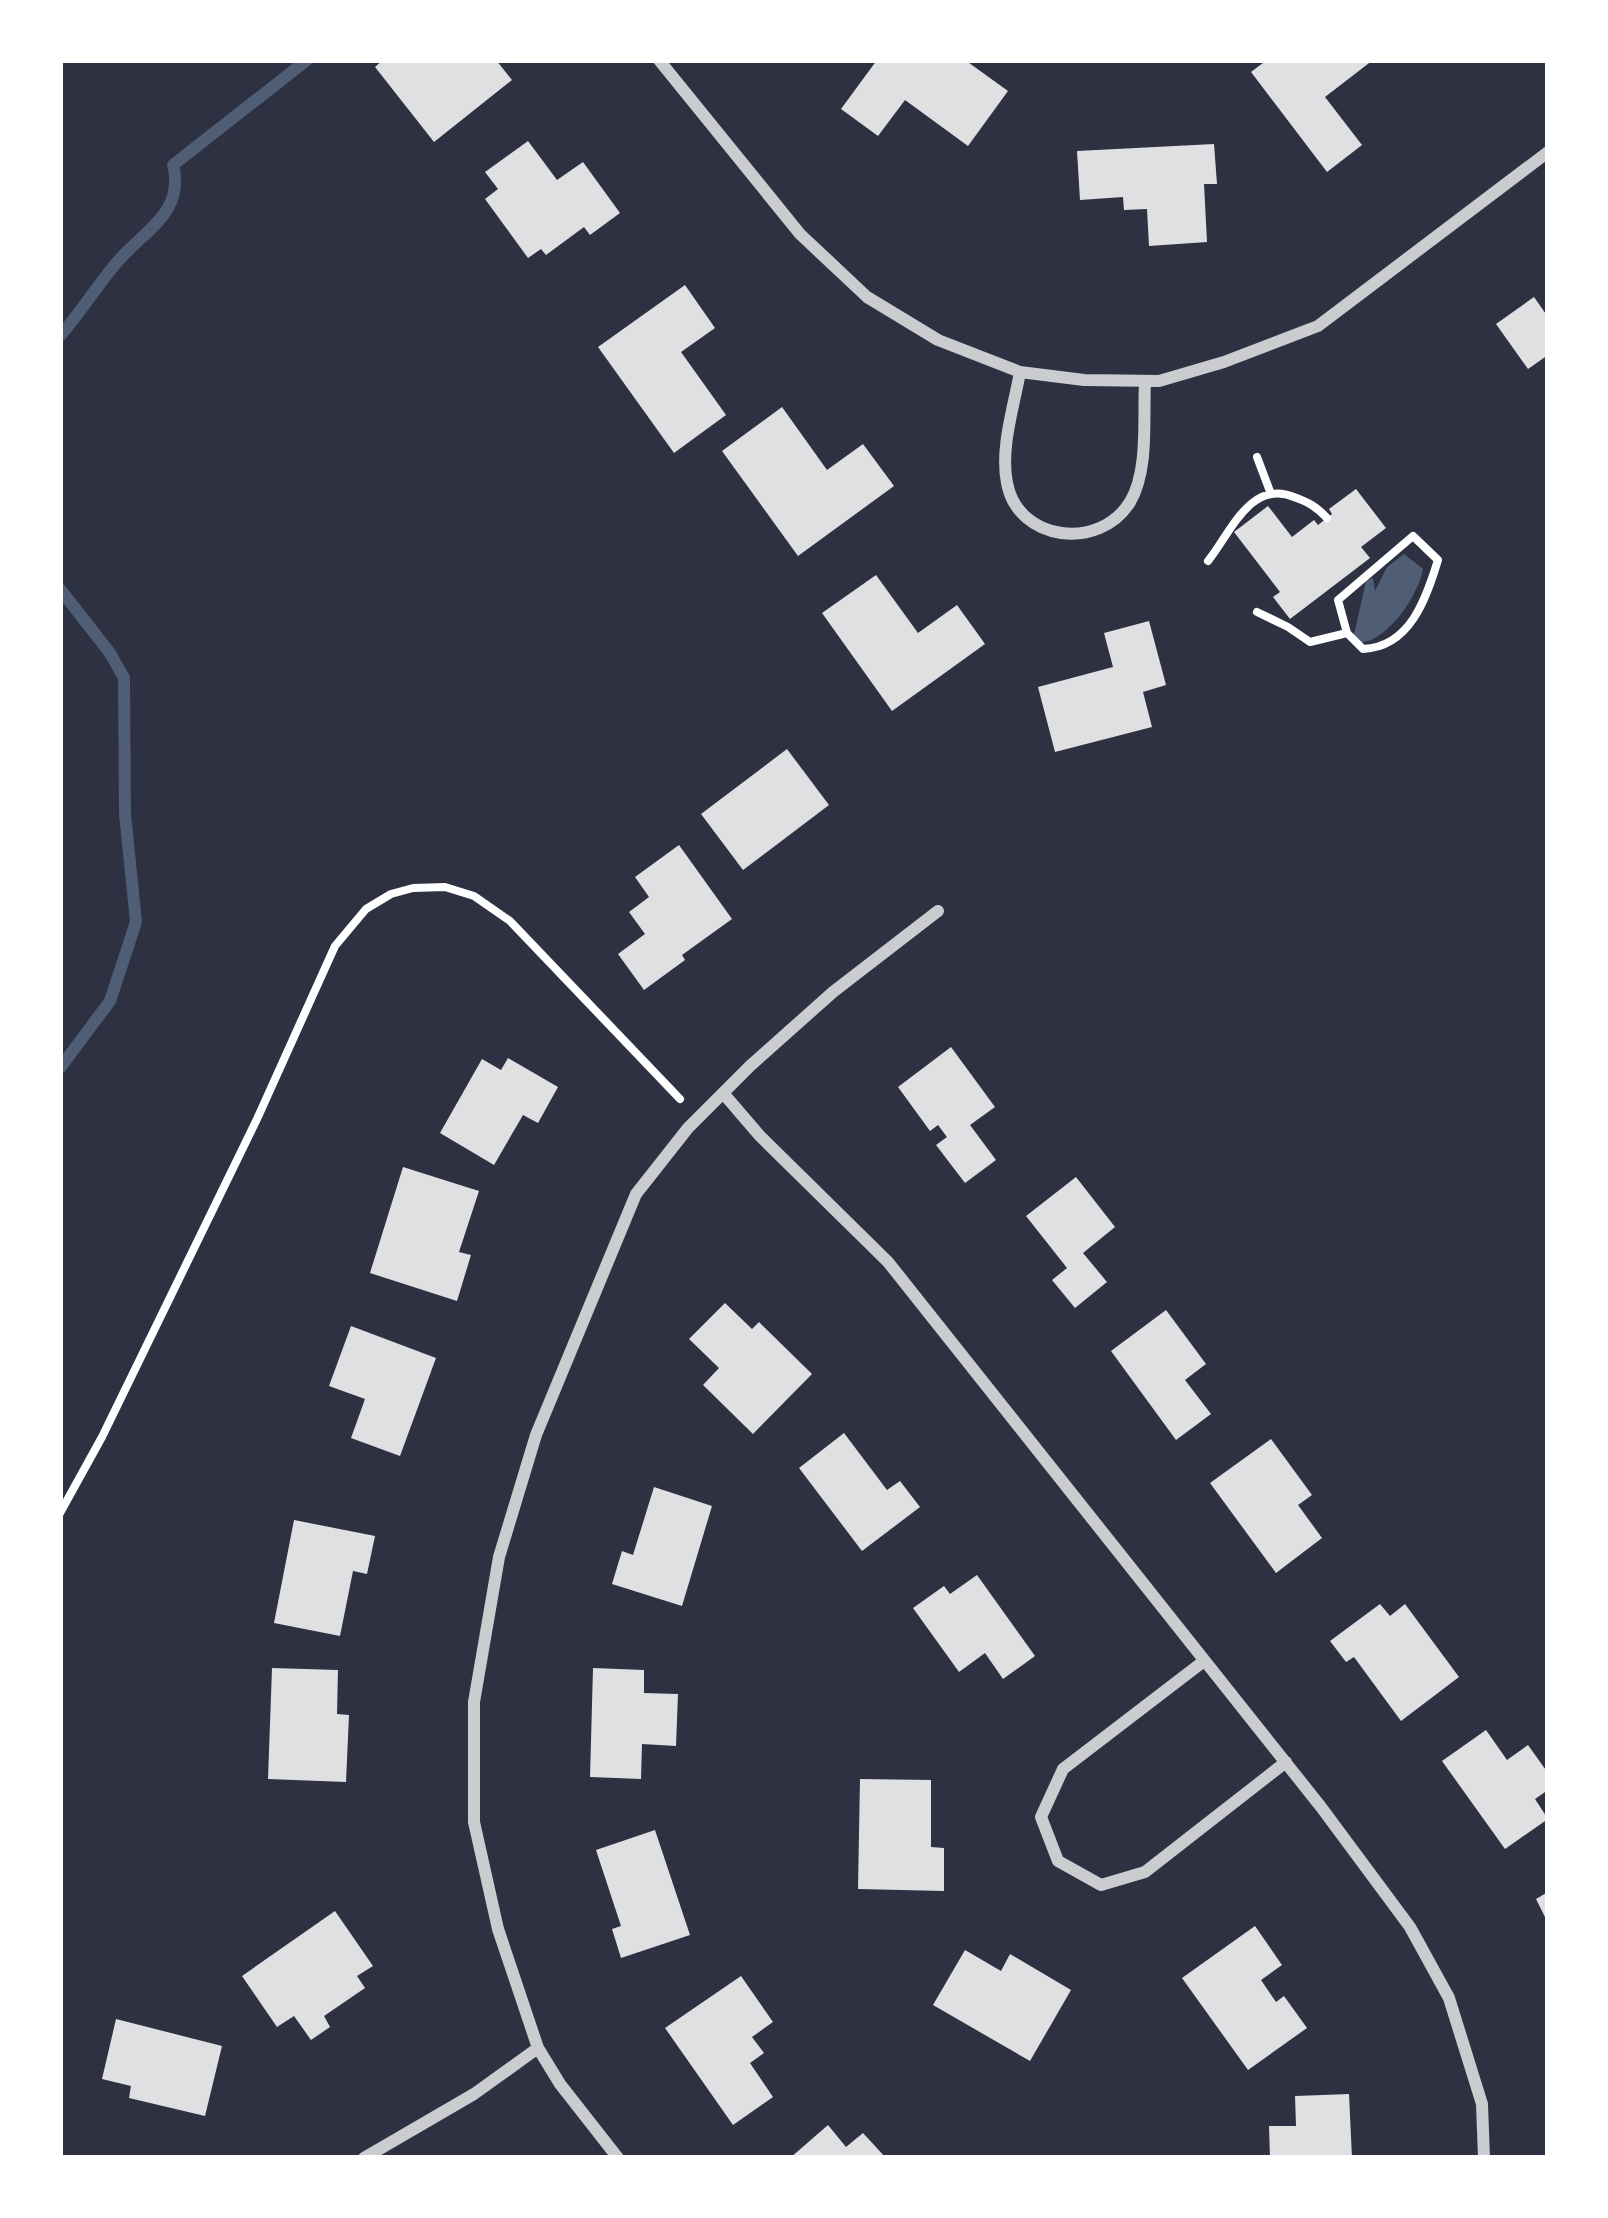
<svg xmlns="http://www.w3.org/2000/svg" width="1608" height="2218" font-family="Manrope,sans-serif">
<rect width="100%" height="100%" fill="#2d3142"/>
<!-- water -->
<path fill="#4f5d75" d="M1404 554 1423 569C1418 596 1388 642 1358 643L1354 635 1366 581 1373 578 1375 591 1387 567Z"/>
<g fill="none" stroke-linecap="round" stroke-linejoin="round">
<!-- stream -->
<path stroke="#4f5d75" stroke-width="12" d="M60 336C79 314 95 289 113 267 139 233 186 215 173 165L307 60
M60 589 110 653 124 678 125 814 136 922 110 1001 60 1068"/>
</g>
<!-- building -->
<path fill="#e0e0e3" d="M383 60H467L469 63 496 60 512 80 434 142 375 67Z
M877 60H965L1008 91 968 146 905 100 878 136 841 109Z
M1267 60H1373L1325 97 1362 145 1327 172 1251 72Z
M528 141 557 180 583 162 620 213 590 235 584 227 546 255 541 249 528 258 485 199 498 189 485 172Z
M1214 144 1217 184H1204L1207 242 1149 246 1147 209 1124 210 1123 197 1080 200 1077 151Z
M685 285 715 328 681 352 726 415 674 453 598 347Z
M1534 297 1548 317V355L1528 369 1496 324Z
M782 407 827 470 863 444 894 486 798 556 722 451Z
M1356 489 1386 528 1361 547 1370 558 1290 619 1273 597 1280 592 1234 532 1268 506 1292 537 1314 520 1318 525 1332 514 1329 509Z
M876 575 918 633 957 605 985 644 892 711 822 613Z
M1149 621 1166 685 1143 692 1152 727 1055 752 1038 687 1113 667 1104 633Z
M787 749 829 805 743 870 701 814Z
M679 845 732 919 682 955 685 960 644 990 618 954 645 934 629 912 649 897 635 877Z
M951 1047 995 1107 970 1125 996 1160 965 1183 936 1145 947 1137 938 1125 930 1131 898 1087Z
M508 1058 558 1087 538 1123 523 1115 494 1165 440 1133 482 1059 501 1070Z
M403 1167 479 1191 459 1252 471 1255 457 1301 370 1273Z
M1076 1177 1115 1227 1083 1253 1107 1282 1075 1308 1052 1280 1067 1268 1026 1216Z
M725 1303 752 1329 759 1322 812 1374 753 1434 703 1385 719 1368 689 1339Z
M1166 1310 1206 1364 1185 1380 1211 1414 1176 1440 1111 1351Z
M351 1326 436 1358 400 1456 351 1438 365 1399 329 1386Z
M844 1433 887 1490 900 1481 920 1507 862 1551 799 1468Z
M1271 1439 1312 1495 1298 1505 1322 1538 1276 1573 1210 1483Z
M654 1487 712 1506 682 1606 612 1584 622 1551 633 1555Z
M294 1520 375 1536 367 1574 353 1571 340 1636 274 1623Z
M977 1575 1035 1656 1003 1679 985 1653 959 1672 913 1608 944 1586 950 1594Z
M1380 1604 1390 1616 1405 1604 1459 1677 1401 1721 1354 1657 1346 1662 1330 1641Z
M272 1668 338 1670 337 1714 349 1715 346 1782 268 1779Z
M593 1668 644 1670V1693L678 1694 676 1746 642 1744 641 1779 590 1777Z
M1486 1730 1507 1760 1528 1745 1548 1773V1790L1535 1799 1548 1819 1505 1849 1442 1761Z
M860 1779 931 1780V1847L944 1848V1891L858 1889Z
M655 1830 690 1935 621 1958 612 1929 621 1926 596 1850Z
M1548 1892V1923L1536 1899Z
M335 1911 373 1966 357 1976 365 1988 324 2016 330 2027 311 2040 294 2016 277 2027 242 1976Z
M1255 1926 1282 1965 1261 1980 1276 2002 1284 1996 1307 2028 1248 2070 1182 1978Z
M965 1950 1001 1971 1010 1954 1071 1990 1030 2061 933 2005Z
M741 1976 773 2022 752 2037 764 2053 750 2063 773 2097 733 2125 665 2028Z
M116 2019 222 2046 205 2116 129 2098 131 2086 102 2079Z
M1349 2094 1352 2158H1270L1269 2126H1296L1295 2096Z
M828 2125 846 2147 863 2133 886 2158H790Z"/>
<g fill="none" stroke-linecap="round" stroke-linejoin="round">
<!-- path -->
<path stroke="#fff" stroke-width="8" d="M1257 457 1271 494
M1208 561C1230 534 1250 479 1294 497 1308 502 1317 507 1327 518
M1257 612 1288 627 1310 642 1347 633 1363 649C1410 647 1426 599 1438 560L1413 536 1338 600 1347 633
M60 1513 102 1437 257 1119 335 946 366 909 391 894 413 888 445 887 474 896 510 921 680 1099"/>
<!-- minor -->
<path stroke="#caccd0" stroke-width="12" d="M659 60 800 234 867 297 938 340 1020 372 1084 380 1159 381 1224 362 1318 326 1548 152
M1020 372C1014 406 1000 448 1007 483 1018 542 1100 551 1130 502 1149 471 1143 418 1145 382
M723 1093 760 1136 888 1262 1321 1807 1410 1927 1449 1998 1482 2104 1484 2158
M1204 1661 1063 1769 1041 1817 1058 1861 1101 1885 1145 1872 1286 1762
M364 2158 474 2094 538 2048
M618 2158 560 2084 538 2048 498 1929 474 1822V1702L499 1557 536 1435 636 1194 688 1128 750 1066 833 992 938 911"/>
</g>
<!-- border -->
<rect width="1608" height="2218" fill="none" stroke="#ffffff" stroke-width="126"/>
</svg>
